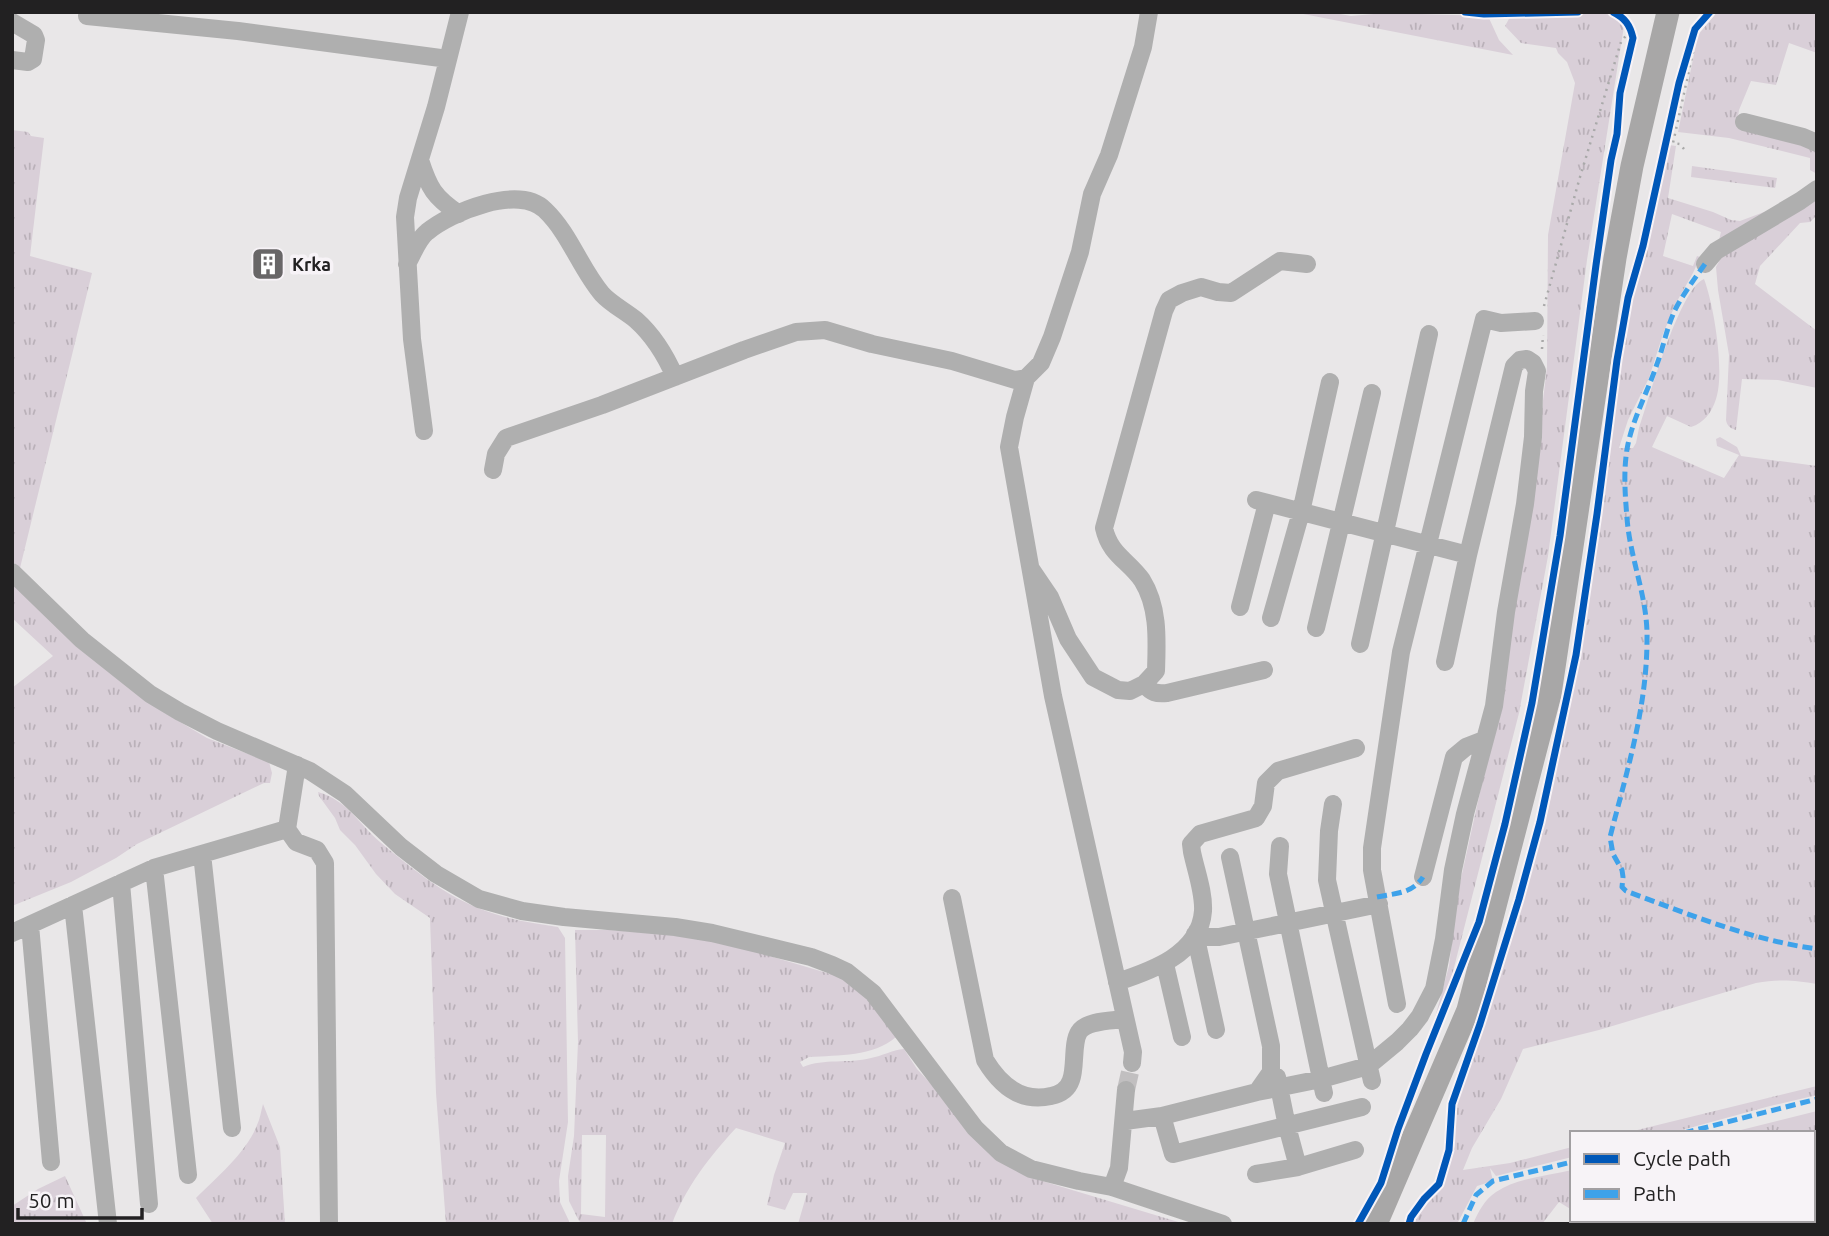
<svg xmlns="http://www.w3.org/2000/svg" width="1829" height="1236" font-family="Ubuntu,sans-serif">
<defs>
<pattern id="grass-tufts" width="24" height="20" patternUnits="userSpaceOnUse" patternTransform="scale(1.75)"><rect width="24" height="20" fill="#d9cfd8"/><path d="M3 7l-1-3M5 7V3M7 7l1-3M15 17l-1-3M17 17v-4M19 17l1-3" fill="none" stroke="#bab1b9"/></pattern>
</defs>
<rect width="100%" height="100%" fill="#e9e7e8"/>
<!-- grass -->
<path fill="url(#grass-tufts)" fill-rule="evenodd" d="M1293 12H1329L1351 16 1385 13 1488 16 1499 40 1513 55Z
M1717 12H1817V53L1789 43 1776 85 1751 81 1739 110 1737 124 1817 149V174L1810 170V158L1729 138 1678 132 1698 35Z
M1601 13 1616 16 1624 26 1587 260 1548 556 1519 713 1448 991 1430 1036 1449 966 1458 892 1499 706 1530 509 1547 367 1548 235 1575 83 1567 62 1558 53 1556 48 1521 43 1505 26 1510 17Z
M12 130 28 132 31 136 44 138 30 256 92 273 20 568 12 561Z
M1669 145 1676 146 1668 198 1713 212 1731 220 1740 221 1793 201 1718 244 1721 232 1672 214 1663 256 1693 266 1697 256 1700 257 1693 273 1676 303 1663 334 1649 378 1628 420 1619 448H1633L1636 443 1639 428C1649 399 1679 289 1704 279 1714 305 1725 373 1716 399 1712 412 1704 423 1691 427L1667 416 1652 447 1724 478 1739 455 1717 446 1716 439 1720 437 1737 447 1741 456 1817 466V984C1794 980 1779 979 1756 983L1599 1030 1523 1049 1501 1099 1472 1148 1463 1170 1510 1163 1572 1147V1157L1496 1176 1490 1168 1493 1181 1477 1186 1457 1224H1414L1425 1201 1441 1186 1452 1149 1455 1107 1548 811 1588 606 1618 370 1633 290 1645 248Z
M1692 166 1777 178 1775 188 1691 177Z
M1817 195V215L1810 222 1800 223 1760 266 1755 284 1817 331V388L1778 380 1742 379 1736 430C1730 428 1727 426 1726 420L1729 355 1718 290 1716 267 1721 258Z
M12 578 165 713 207 738 269 762 272 773 270 783H264L137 844 116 858 71 882 12 906V688L53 656 12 618Z
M318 792C347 800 359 824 380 842 415 871 451 901 495 914 516 921 537 924 558 927L565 938 568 1122 559 1181 560 1202 569 1221V1224H446L436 1093 430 918 395 894 376 874 355 845 340 830 335 818 319 796Z
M575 930H609L666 934 705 940 753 951 844 978 858 986 896 1037C873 1057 839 1055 809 1057L800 1062 803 1067C824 1058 848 1064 871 1058 882 1056 892 1050 904 1049L917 1069 944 1098 1029 1177 1185 1224H798L807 1193H793L785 1210 767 1205 774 1175 785 1143 736 1128C710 1156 685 1188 672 1224H584L579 1221 569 1201 568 1176 574 1136 578 1042ZM582 1135H606L605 1217 581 1214Z
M1817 1086V1095L1770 1106 1671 1133H1625Z
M263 1104 280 1147 285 1224H213L196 1198C216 1178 247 1152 257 1125 260 1119 261 1111 263 1104Z
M1817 1111V1224H1740L1735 1220H1813V1133H1729Z
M1572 1170V1210L1559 1202 1542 1224H1473C1478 1212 1485 1199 1496 1192 1517 1178 1547 1176 1572 1170Z
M65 1176 87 1224H12V1206L38 1189Z"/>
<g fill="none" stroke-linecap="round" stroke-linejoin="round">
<!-- minor-tunnel -->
<path stroke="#c1bfc0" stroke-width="18" stroke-dasharray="18 9" stroke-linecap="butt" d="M1126 1090 1132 1063"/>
<!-- path -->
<path stroke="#a9a9a9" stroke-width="2.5" stroke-dasharray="2 5" stroke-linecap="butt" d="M1684 149 1680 144 1673 143 1694 48
M1544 306 1580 177 1621 42 1631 29
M1542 349 1543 335"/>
<!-- minor -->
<path stroke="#afafaf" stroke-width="18" d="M87 16 238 31 448 59
M12 22 34 35 36 40 33 59 28 62 12 60
M1744 122 1803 137 1817 143
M420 160C429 188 434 197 459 214
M407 264C413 254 418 239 427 232 451 212 519 184 545 210 570 234 580 268 602 294 611 304 625 311 636 320 654 336 665 354 675 377
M1705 264 1716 251 1800 201 1817 189
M1026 378 1015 417 1009 447 1053 696 1133 1052 1132 1063
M424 431 412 339 405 217 408 198 436 107 460 12
M493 470 496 454 506 438 602 405 744 350 796 332 825 330 872 344 952 361 1015 380 1026 378 1041 363 1052 337 1080 252 1092 194 1109 155 1143 47 1149 12
M1256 500 1468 555 1445 662
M1031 569 1050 597 1068 639 1093 677 1118 690 1130 691 1144 684 1156 671C1157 640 1159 607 1142 580 1128 560 1110 555 1104 528L1164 311 1169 300 1182 293 1201 287 1218 292 1231 293 1280 261 1307 264
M12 572 82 640 150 694 180 712 217 731 310 771 345 794 401 847 436 874 479 899 522 911 564 917 675 927 712 933 811 957 832 965 847 972 873 993 975 1128 1001 1153 1031 1169 1079 1181 1112 1187 1223 1224
M1240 607 1267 503
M1271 618 1301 512 1330 382
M1316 628 1372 393
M1360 644 1429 334
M1144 684C1152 693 1156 694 1167 693L1264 670
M297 765 287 829 296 842 317 850 325 863 329 1224
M1333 804 1329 831 1327 880 1372 1081
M1280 846 1278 874 1324 1093
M202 854 232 1128
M154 868 188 1175
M1423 877 1454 757 1466 747 1484 740
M121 883 149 1204
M952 898 985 1060C1000 1085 1021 1103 1051 1096 1061 1094 1068 1089 1071 1080 1076 1067 1072 1043 1079 1032 1087 1020 1112 1021 1125 1019
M73 905 108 1224
M30 925 51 1162
M1197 931 1208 937H1219L1379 904
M12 933 154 868 287 829
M1195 934 1216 1030
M1165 964 1182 1037
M1117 982C1151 971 1200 954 1203 911 1204 892 1196 871 1192 852L1191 844 1200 834 1256 818 1263 806 1266 783 1278 771 1356 748
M1397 1004 1372 870V848L1401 652 1484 319 1501 323 1535 321
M1277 1077 1287 1126 1298 1167
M1257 1092 1321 1079 1368 1066 1397 1042 1410 1029 1420 1016 1434 989 1444 939 1453 870 1465 814 1494 706 1506 612 1525 504 1533 437 1534 391 1537 371 1533 363 1527 359 1520 360 1514 366 1468 555
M1162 1116 1173 1154 1362 1107
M1125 1121 1162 1116 1257 1092 1271 1072V1046L1230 857
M1256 1174 1298 1167 1355 1150
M1112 1187 1119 1168 1126 1090"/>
<!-- major -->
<path stroke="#a8a7a7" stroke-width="23" d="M1376 1224 1468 1010 1550 694 1615 258 1632 166 1668 12"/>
<!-- quiet -->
<path stroke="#3ea2ea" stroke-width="5" stroke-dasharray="10 5" stroke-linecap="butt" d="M1705 264C1695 278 1684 293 1676 308 1667 326 1664 345 1657 364 1648 391 1634 416 1628 444 1623 468 1625 494 1627 518 1630 559 1648 598 1647 639 1647 707 1627 771 1610 837L1613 854 1622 870 1623 877 1622 887 1626 891C1688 914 1751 940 1817 949
M1377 897C1396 893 1412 894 1423 877
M1684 1133 1817 1099
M1463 1224 1476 1195 1493 1181 1572 1162"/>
<defs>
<path id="cycleway" d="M1465 12 1484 14 1578 12
M1358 1224 1381 1183 1398 1129 1426 1054 1479 922 1505 824 1532 703 1560 536 1596 265 1611 160 1617 134 1620 93 1633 38C1630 25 1625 18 1613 12
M1409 1224 1411 1217 1424 1199 1439 1184 1449 1150 1452 1104 1480 1024 1519 899 1540 822 1576 655 1597 514 1617 360 1628 298 1643 246 1679 83 1695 29 1710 12"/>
</defs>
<!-- cycleway casing -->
<use href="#cycleway" stroke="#f7f3f7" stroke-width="11"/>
<!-- cycleway -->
<use href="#cycleway" stroke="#0057b8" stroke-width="7"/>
</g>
<!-- icons -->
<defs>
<symbol id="building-square" viewBox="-11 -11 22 22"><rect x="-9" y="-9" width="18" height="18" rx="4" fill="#686667" stroke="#f7f3f7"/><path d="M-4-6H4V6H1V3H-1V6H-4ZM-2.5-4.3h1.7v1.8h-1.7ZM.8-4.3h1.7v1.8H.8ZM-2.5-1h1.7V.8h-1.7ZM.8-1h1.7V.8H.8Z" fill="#fff"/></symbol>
</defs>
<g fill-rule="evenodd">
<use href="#building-square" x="249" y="245" width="38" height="38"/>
</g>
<g text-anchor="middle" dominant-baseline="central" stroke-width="7" stroke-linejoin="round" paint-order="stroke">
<!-- poi labels -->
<g font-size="18" font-weight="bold" fill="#222122" stroke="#f7f3f7" text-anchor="start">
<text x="292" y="264">Krka</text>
</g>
</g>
<!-- border -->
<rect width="1829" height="1236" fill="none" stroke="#222122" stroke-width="28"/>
<!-- legend -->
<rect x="1570" y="1131" width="245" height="91" fill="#f7f3f7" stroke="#a29fa2" stroke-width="2"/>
<rect x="1584" y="1154" width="35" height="10" fill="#0057b8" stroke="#a29fa2" stroke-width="2"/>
<text x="1633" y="1166" font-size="21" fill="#222122">Cycle path</text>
<rect x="1584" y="1189" width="35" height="10" fill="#3ea2ea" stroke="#a29fa2" stroke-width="2"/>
<text x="1633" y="1201" font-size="21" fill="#222122">Path</text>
<!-- scale -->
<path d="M18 1208v10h124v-10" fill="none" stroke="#222122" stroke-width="3.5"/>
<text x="28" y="1208" font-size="21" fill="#222122" stroke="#f7f3f7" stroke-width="5" paint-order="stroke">50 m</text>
</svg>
